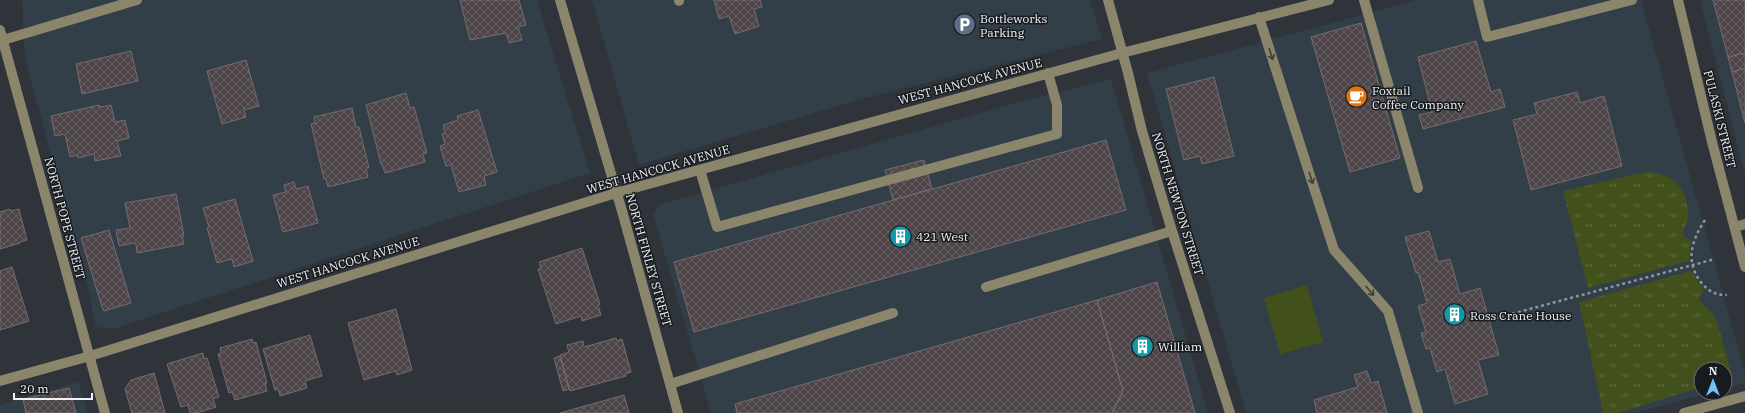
<svg xmlns="http://www.w3.org/2000/svg" width="1745" height="413" font-family="'IBM Plex Serif',serif">
<defs>
<pattern id="grass-tufts" width="24" height="20" patternUnits="userSpaceOnUse"><rect width="24" height="20" fill="#42511b"/><path d="M3 7l-1-3M5 7V3M7 7l1-3M15 17l-1-3M17 17v-4M19 17l1-3" fill="none" stroke="#5e6a3d"/></pattern>
<pattern id="building-cross-hatch" width="8" height="8" patternUnits="userSpaceOnUse"><rect width="8" height="8" fill="#4e4549"/><path d="M0 0l8 8M0 8l8-8" fill="none" stroke="#686064"/></pattern>
</defs>
<rect width="100%" height="100%" fill="#2e343a"/>
<!-- built -->
<path fill="#323e48" d="M22 0H537L590 173 113 329 95 327 91 300 25 59Z
M592 0H1090L1102 39 862 99 639 165Z
M1417 0H1641L1745 373V383L1725 388V369H1701V393H1708L1635 413H1246L1147 73Z
M1700 0H1745V175Z
M1111 79 1208 413H711L653 214 658 205 1008 105Z
M78 382 88 413H0V405Z"/>
<!-- grass -->
<path fill="url(#grass-tufts)" d="M1645 172C1673 172 1689 189 1688 217 1688 226 1681 228 1684 237L1691 241 1689 261 1588 288 1563 191Z
M1691 271 1704 290 1699 297 1702 304 1715 315 1733 378 1725 380V369H1701V387L1618 413H1603L1579 302Z"/>
<!-- pitch -->
<path fill="#42511b" d="M1307 285 1323 342 1280 354 1264 298Z"/>
<!-- building -->
<path fill="url(#building-cross-hatch)" stroke="#756c70" d="M460 0H519L526 25 518 27 522 40 509 43 506 33 470 40Z
M714 0H760L762 7 754 9 759 26 735 34 729 16 719 19Z
M1713 0H1745V53L1728 57Z
M1361 23 1400 158 1350 172 1311 37Z
M1476 41 1491 92 1500 89 1505 107 1423 129 1419 115 1432 112 1418 57Z
M131 51 138 81 82 94 76 64Z
M1745 53V68L1732 72 1728 57Z
M246 60 259 106 244 110 246 117 222 124 207 71Z
M1745 68V123L1732 72Z
M1214 77 1234 156 1202 164 1200 156 1184 160 1166 89Z
M1577 92 1580 103 1604 96 1622 166 1531 190 1513 120 1537 114 1534 103Z
M406 93 410 108 414 107 427 153 423 154 425 162 385 173 382 164H381L366 105Z
M99 105 100 107 111 105 115 122 125 120 129 138 117 141 121 156 95 161 94 154 78 158 77 155 70 157 65 134 55 136 51 116Z
M352 108 356 127H359L369 168H366L368 177 328 187 326 179H324L311 124 315 123 314 117Z
M478 110 497 172 484 176 486 185 459 192 451 165 446 166 440 146 445 144 442 134 445 133 443 125 458 120 457 116Z
M1106 140 1126 210 694 332 674 262Z
M924 160 932 189 893 200 885 170Z
M294 182 296 189 308 186 318 223 283 232 273 195 286 192 284 185Z
M176 194 184 236H182L184 244 137 253 136 244 134 243 119 246 116 230 130 228 125 203Z
M235 199 253 261 234 267 232 259 217 263 207 228 209 227 203 208Z
M10 209 11 211 19 209 27 240 20 242V243L0 249V212Z
M109 230 131 303 104 311 102 307 81 238Z
M1429 231 1438 262 1450 259 1460 294 1480 288 1499 355 1478 360 1488 394 1455 404 1445 369 1437 372 1430 348 1426 349 1421 333 1426 332 1418 306 1427 303 1418 272 1416 273 1405 237Z
M582 248 600 304 598 305 601 315 582 321 581 316 556 324 538 269H541L539 262Z
M12 267 29 321 0 330V271Z
M1157 282 1195 413H1112L1123 391 1097 300Z
M1097 300 1123 391 1112 413H737L735 404Z
M396 309 412 370 397 375 396 371 364 380 348 323Z
M310 335 322 376 305 381 307 388 280 396 278 389 275 390 263 349Z
M616 338 617 341 622 339 631 372 625 374 626 376 570 391 560 355 569 352 567 345 583 341 584 347Z
M252 339 253 343 256 342 267 383H265L267 391 235 400 232 392 229 393 218 354 221 353 220 348Z
M203 353 204 359 207 358 219 397 213 399 216 407 197 413H190L188 405 181 407 167 364Z
M560 356 569 389 563 391 554 358Z
M1367 371 1371 383 1378 381 1387 413H1317L1314 400 1358 387 1354 375Z
M154 373 165 413H132L125 389 131 380Z
M69 388 76 413H26L23 399Z
M624 395 629 413H560Z"/>
<g fill="none" stroke-linecap="round" stroke-linejoin="round">
<!-- path -->
<path stroke="#90959a" stroke-width="2.5" stroke-dasharray="3 3" stroke-linecap="butt" d="M1705 220C1692 240 1685 260 1700 281 1708 291 1714 295 1727 295
M1489 320 1715 259"/>
<!-- minor -->
<path stroke="#8a856b" stroke-width="10" d="M560 0 622 211 678 413
M679 0V1
M1108 0 1128 73 1142 131 1172 231 1230 413
M1364 0 1418 188
M1478 0 1487 37 1632 0
M1678 0 1712 142 1745 267
M1259 17 1334 250 1388 311 1418 413
M0 30 105 413
M3 40 137 0
M700 170 717 227 1057 134V105L1048 73
M1735 227 1745 224
M986 287 1172 231
M0 381 90 356 616 193 1122 53 1329 0
M670 384 893 313
M1684 413 1745 396"/>
</g>
<!-- one-way arrows -->
<defs><path id="oneway-shaft" d="M-6 0H5M1.5-3L5.5 0L1.5 3" fill="none" stroke-width="1.6" stroke-linecap="round" stroke-linejoin="round"/></defs>
<g stroke="#404039">
<use href="#oneway-shaft" transform="translate(1271 54) rotate(72)"/>
<use href="#oneway-shaft" transform="translate(1311 178) rotate(72)"/>
<use href="#oneway-shaft" transform="translate(1370 291) rotate(49)"/>
</g>
<!-- icons -->
<defs>
<symbol id="parking-disc" viewBox="-11 -11 22 22"><circle r="9.5" fill="#5c6f8a" stroke="#181b1e"/><path d="M-3.5-5.5H1a3.5 3.5 0 0 1 0 7H-1V5.5H-3.5ZM-1-3.4V-.6H.8a1.4 1.4 0 0 0 0-2.8Z" fill="#fff"/></symbol>
<symbol id="cafe-disc" viewBox="-11 -11 22 22"><circle r="9.5" fill="#e8710a" stroke="#181b1e"/><path d="M-5.5-4.5H6V0H3Q3 3.5 0 3.5H-2.5Q-5.5 3.5-5.5 0ZM3-3.2v2h1.7v-2ZM-6 4.5H4V6H-6Z" fill="#fff"/></symbol>
<symbol id="building-disc" viewBox="-11 -11 22 22"><circle r="9.5" fill="#0f9aa8" stroke="#181b1e"/><path d="M-4-6H4V6H1V3H-1V6H-4ZM-2.5-4.3h1.7v1.8h-1.7ZM.8-4.3h1.7v1.8H.8ZM-2.5-1h1.7V.8h-1.7ZM.8-1h1.7V.8H.8Z" fill="#fff"/></symbol>
</defs>
<g fill-rule="evenodd">
<use href="#parking-disc" x="952" y="12" width="25" height="25"/>
<use href="#cafe-disc" x="1344" y="84" width="25" height="25"/>
<use href="#building-disc" x="888" y="224" width="25" height="25"/>
<use href="#building-disc" x="1442" y="302" width="25" height="25"/>
<use href="#building-disc" x="1130" y="334" width="25" height="25"/>
</g>
<g text-anchor="middle" dominant-baseline="central" stroke-width="3" stroke-linejoin="round" paint-order="stroke">
<!-- poi labels -->
<g font-size="12" fill="#eef2f6" stroke="#181b1e" text-anchor="start">
<text x="980" y="18">Bottleworks<tspan x="980" dy="14">Parking</tspan></text>
<text x="1372" y="90">Foxtail<tspan x="1372" dy="14">Coffee Company</tspan></text>
<text x="916" y="236">421 West</text>
<text x="1470" y="315">Ross Crane House</text>
<text x="1158" y="346">William</text>
</g>
<!-- street labels -->
<g font-size="12" fill="#eef2f6" stroke="#181b1e">
<text transform="translate(970 81) rotate(-15)">WEST HANCOCK AVENUE</text>
<text transform="translate(1720 119) rotate(76)">PULASKI STREET</text>
<text transform="translate(658 169) rotate(-16)">WEST HANCOCK AVENUE</text>
<text transform="translate(1178 204) rotate(73)">NORTH NEWTON STREET</text>
<text transform="translate(65 218) rotate(75)">NORTH POPE STREET</text>
<text transform="translate(649 260) rotate(74)">NORTH FINLEY STREET</text>
<text transform="translate(348 262) rotate(-17)">WEST HANCOCK AVENUE</text>
</g>
</g>
<!-- north arrow -->
<g transform="translate(1713 381)"><circle r="19" fill="#181b1e" stroke="#6e7174"/>
<path d="M0-3L7 15L0 10L-7 15Z" fill="#6fc2f4"/>
<text y="-6" font-size="11" font-weight="bold" text-anchor="middle" fill="#eef2f6">N</text>
</g>
<!-- scale -->
<path d="M14 393v6h78v-6" fill="none" stroke="#eef2f6" stroke-width="2"/>
<text x="20" y="393" font-size="12" fill="#eef2f6" stroke="#181b1e" stroke-width="3" paint-order="stroke">20 m</text>
</svg>
